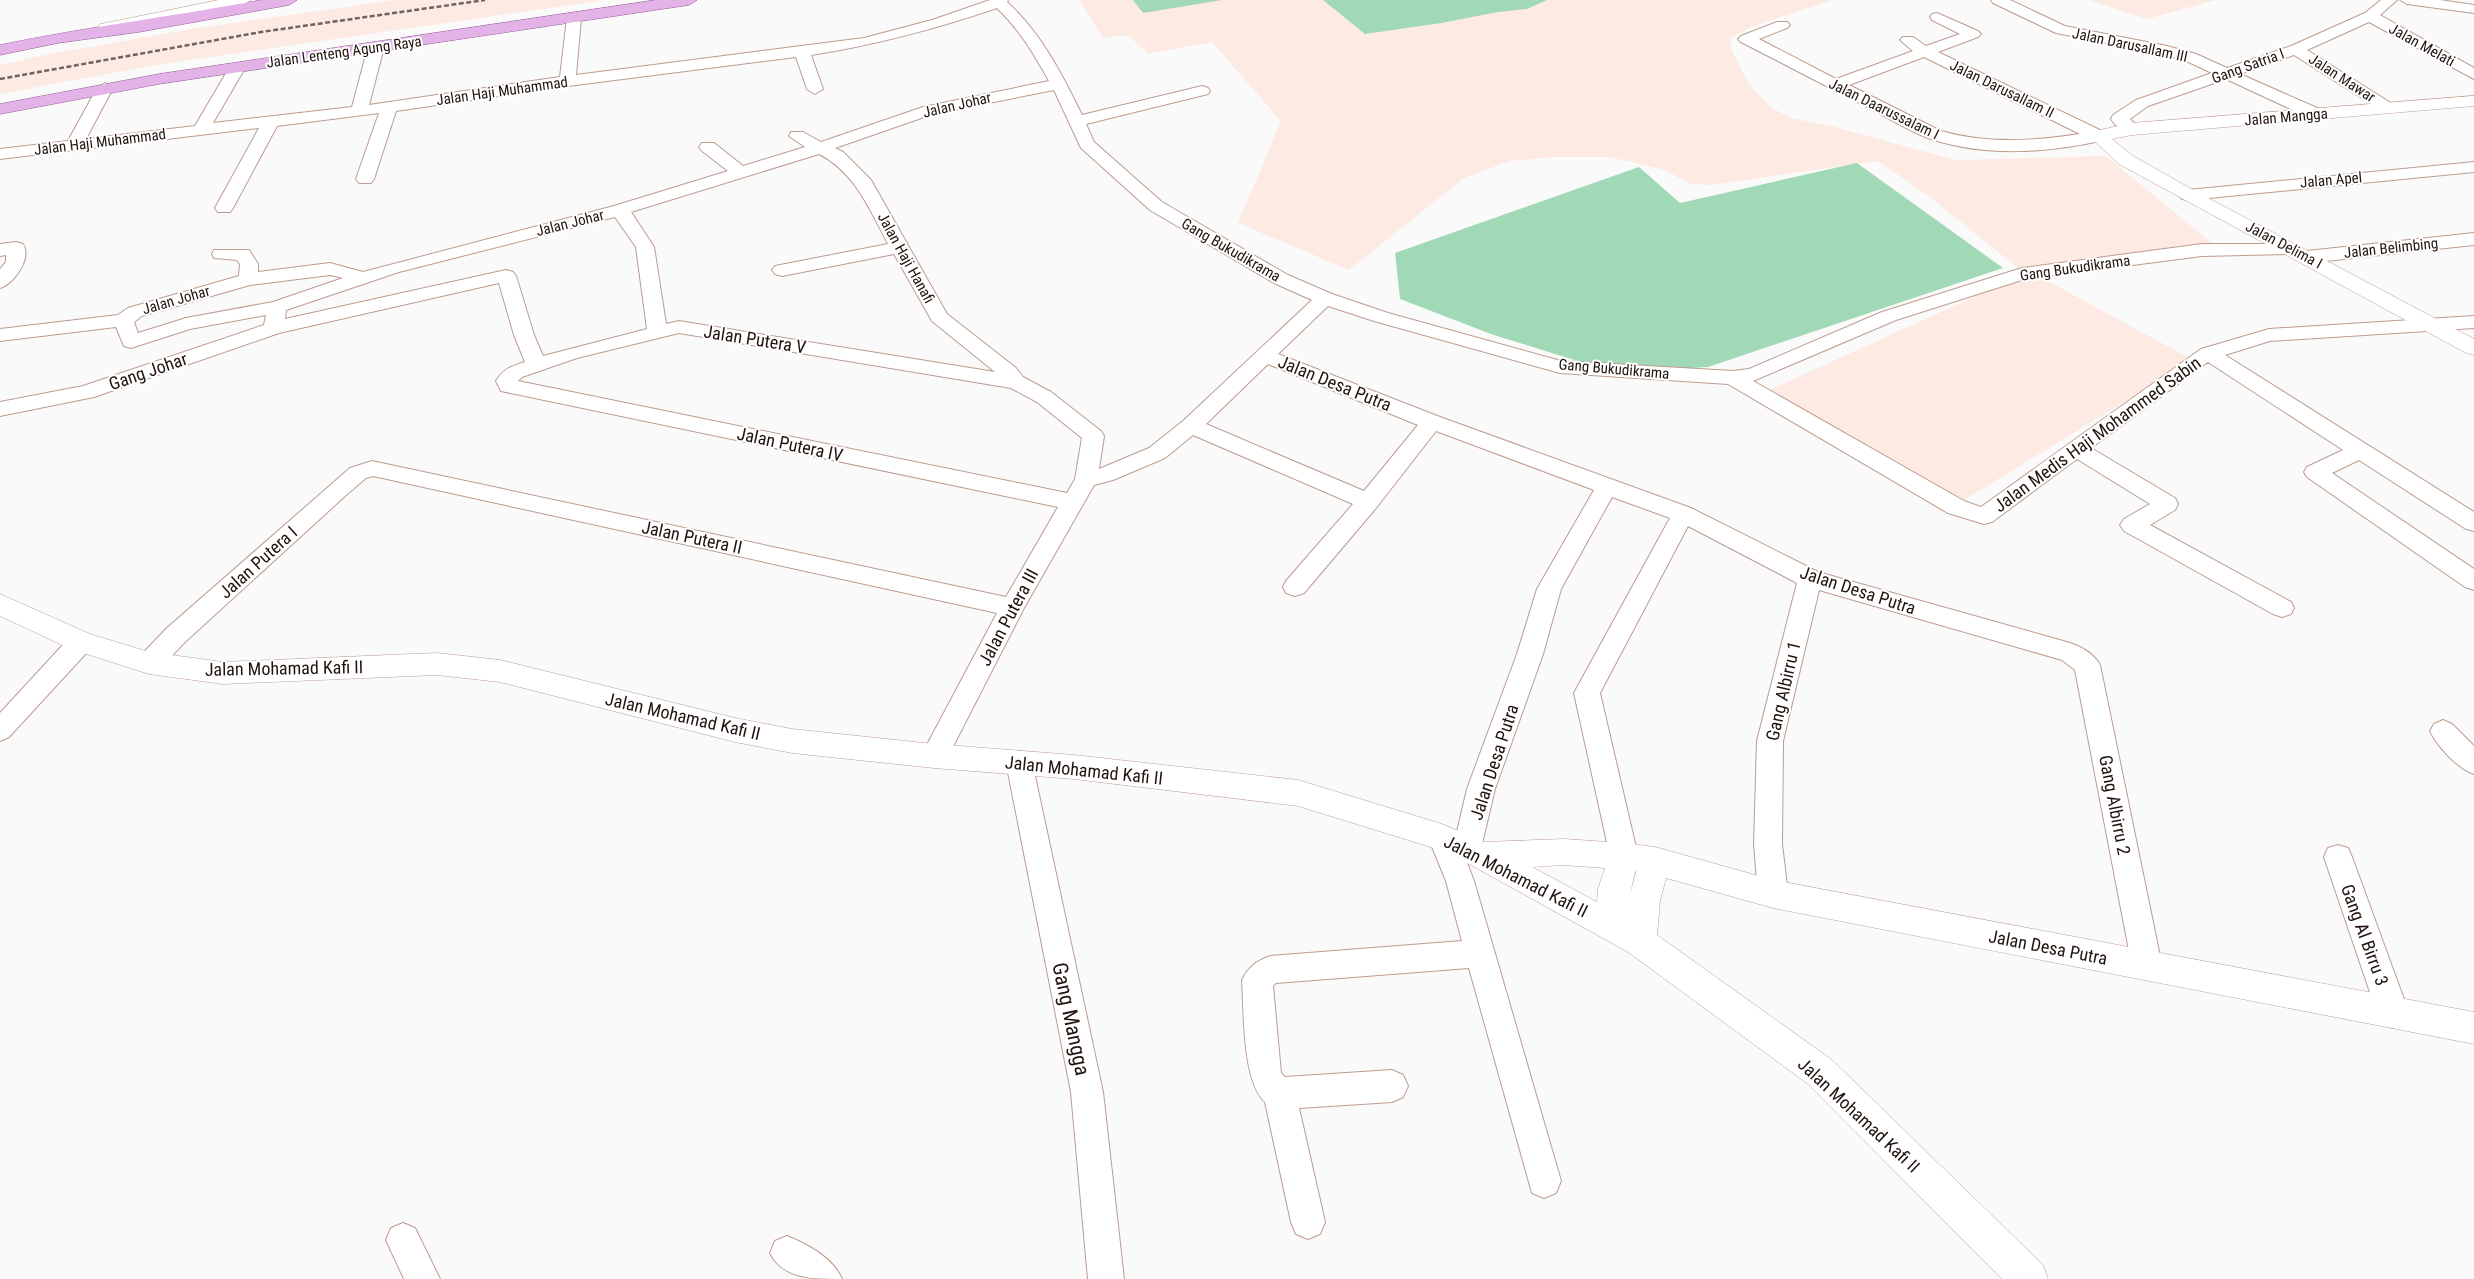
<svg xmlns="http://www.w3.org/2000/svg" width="2474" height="1279" font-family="'Roboto Condensed',sans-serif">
<rect width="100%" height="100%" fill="#fafafa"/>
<!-- built -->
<path fill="#fdebe3" d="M395 0H604L156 65 0 94V65L50 54 191 29Z
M1079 0H1833L1751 27 1730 38 1731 48 1749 84 1772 108 1791 118 1831 126 1956 160 2106 156 2213 244 2035 274 2193 360 1943 513 1765 392 2029 272 2019 269 1931 198 1878 161 1711 185 1690 184 1665 170 1609 157H1555L1510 161 1464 178 1349 270 1238 223 1281 121 1212 42 1148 54 1128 35 1103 38Z
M2089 0H2216L2147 19Z"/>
<!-- green -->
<path fill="#a1d8b5" d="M1133 0H1222L1143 13Z
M1323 0H1547L1527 9 1498 12 1441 23 1365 34Z
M1857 163 2003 268 1708 367 1676 369 1584 363 1491 334 1400 299 1395 253 1639 167 1680 203Z"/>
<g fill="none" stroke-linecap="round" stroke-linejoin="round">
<defs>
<path id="street" d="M990 0H1008L1007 2C1041 33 1062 74 1082 115L1202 86 1208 88 1210 91 1208 94 1086 124 1094 142 1162 202 1288 275 1332 294 1388 313 1561 361 1733 371 1749 369 1882 312 2022 268 2202 244H2297L2299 248 2297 252 2290 254 2202 256 2025 279 1896 320 1753 381 1964 501 1981 507 2201 349 2269 329 2474 316V328L2270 341 2225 355 2474 512V531L2466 529 2359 460 2332 473 2474 569V590L2465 587 2307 477 2304 472 2307 467 2343 450 2208 362 2091 448 2175 498 2178 504 2175 510 2150 525 2291 602 2294 608 2291 614 2282 617 2273 614 2124 531 2120 525 2124 519 2150 504 2077 459 1992 522 1984 524 1948 513 1728 384 1560 373 1374 321 1328 306 1278 354 1440 417 1691 508 1818 572 2070 643C2082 647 2094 654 2100 665L2162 966 2158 976 2147 980 2136 976 2132 966 2075 670 2062 660 1819 590 1783 741 1782 844 1788 894 1783 903 1773 907 1763 903 1758 894 1754 844 1757 741 1797 583 1688 526 1600 693 1638 856 1634 865 1624 868 1614 865 1610 856 1574 693 1670 518 1612 497 1561 589 1543 654 1495 789 1481 848 1477 857 1466 860 1474 881 1561 1181 1556 1193 1544 1198 1532 1193 1469 968 1276 983 1273 986 1281 1073 1285 1077 1392 1070 1403 1075 1408 1086 1403 1097 1392 1102 1299 1108 1325 1222 1320 1234 1308 1239 1296 1234 1291 1222 1265 1102C1242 1081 1244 1011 1242 980 1248 967 1257 961 1270 956L1462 941 1446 881 1428 837 1432 829 1442 825 1452 829 1456 836 1467 789 1517 654 1537 589 1594 490 1436 431 1376 508 1304 593 1295 596 1286 593 1283 587 1286 581 1353 504 1193 435 1165 458 1113 480 1094 485 1024 608 944 764 934 767 924 764 921 756 997 613 373 476 366 478 345 496 185 642 158 670 149 673 140 670 136 663 140 656 167 628 350 468 372 461 1006 597 1058 507 501 391 496 381C503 369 512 366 525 362L514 335 499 283 279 333 94 397 0 416V402L83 386 264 325 266 315 190 329 131 348 124 346 116 327 0 341V329L118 315 128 308 239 276 240 264 237 260 214 258 212 254 214 250H249L258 264V272L330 263 363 272 614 206 728 171 702 151 699 147 702 143H714L743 166 805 147 789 136 791 132H803L821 142 923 107 1049 81C1034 54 1019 29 997 8 935 29 875 45 811 55L823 89 815 94 807 89 796 57 568 86 396 111 374 179 371 183H359L356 179 379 113 277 126 233 208 230 212H218L215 208 259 128 0 159V149L68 141 97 88 105 83 113 88 86 139 195 126 229 68 237 63 245 68 213 123 352 107 368 47 376 42 384 47 369 105 560 77 567 18 574 14 581 18 576 75 864 38 932 20ZM1054 90 1081 148 1150 210 1274 283 1312 300 1183 421 1149 448 1099 469 1104 436 1101 431 1051 392 1023 377 1016 368 947 314 871 180 843 152 835 148 933 114ZM819 154C855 172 870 210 888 244L775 266 772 270 775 274 782 276 894 254 932 321 995 372 679 321 666 324 654 247 631 212ZM615 217 636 247 647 329 543 356 534 335 516 276 513 272 506 270 285 319 286 310 399 272ZM330 275 343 278 273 302 186 318 138 333 134 322 142 316 250 285ZM679 333 1011 388 1037 402 1082 438 1075 479 1067 493 518 381 522 377 577 358ZM1268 364 1418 425 1364 491 1206 424Z
M1991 0H2010L2065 26 2167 46 2196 54 2227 68 2291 46 2365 13 2381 0H2397L2380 15 2474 68V79L2369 22 2307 50 2394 105 2396 108 2394 111H2382L2294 55 2240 74 2324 111 2326 115 2324 119H2312L2226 79 2148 106 2130 119 2140 129 2138 133C2127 135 2117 128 2111 119L2113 115 2136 100 2212 73 2184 60 2160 53 2056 33 1993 3Z
M2400 0H2440L2474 5V13L2407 4Z
M1937 13 1978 31 1981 34 1978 37 1938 52 2104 132 2106 136 2104 140C2049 153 1985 157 1931 139 1910 132 1889 118 1869 108 1826 86 1784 64 1741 42L1738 39 1741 36 1777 22H1787L1790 25 1787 28 1759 39 1836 79 1913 51 1900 40 1903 37H1913L1926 46 1960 34 1932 20 1930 17 1932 14ZM1924 57 2080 134C2033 141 1987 144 1941 131L1849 85Z
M2474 162V172L2188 200 2182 199 2179 195 2182 191 2188 190Z
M2474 233V245L2307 263 2300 261 2298 257 2300 253 2307 251Z
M16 242 23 244C32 258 14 284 0 288V269L6 262V255L0 256V244Z
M81 633 90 635 94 642 90 649 9 737 0 741V713L72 635Z
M2443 720 2452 724 2474 746V774C2457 768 2438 747 2430 731L2434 724Z
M1019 751 1029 754 1032 762 1103 1092 1124 1279H1088L1071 1092 1006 762 1009 754Z
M2338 845 2348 848 2352 857 2409 1013 2404 1023 2393 1028 2382 1023 2377 1013 2324 857 2328 848Z
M403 1223 415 1228 440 1279H404L386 1240 391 1228Z
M787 1236C807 1244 833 1258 842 1279 812 1279 783 1279 770 1253L775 1241Z"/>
<path id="secondary" d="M219 0H251L243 5 106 33 100 32 98 28 100 24 106 23Z
M2474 96V106L2132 135 2112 139 2133 156 2195 191 2474 339V355L2466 353 2119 164 2089 136 2091 132 2132 123Z
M0 594 90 634 149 652 223 662 437 653 500 660 735 718 792 729 934 744 1074 755 1298 780 1442 824 1484 842 1564 839 1624 843 1655 847 1773 880 2474 1012V1044L1773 908 1666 878 1660 901 1657 935 1832 1060 2043 1265 2048 1279H2002L1808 1084 1628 952 1471 865 1434 848 1298 806 1074 779 934 768 792 753 735 742 500 682 437 675 223 684 149 674 71 649 0 616ZM1564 865 1605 868 1598 889 1597 902 1532 867ZM1635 871 1636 872 1630 895Z"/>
<path id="primary" d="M262 0H297L289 5 139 32 58 43 0 55V45C87 27 175 16 262 0Z
M656 0H697L689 5 159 84 0 114V104L159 74Z"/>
</defs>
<!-- street casing -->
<use href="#street" stroke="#bd9c8d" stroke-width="2"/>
<!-- secondary casing -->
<use href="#secondary" stroke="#bd9c8d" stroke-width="1"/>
<!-- primary casing -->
<use href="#primary" stroke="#935b92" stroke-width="1"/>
<!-- street -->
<use href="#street" fill="#fff" fill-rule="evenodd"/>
<!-- secondary -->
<use href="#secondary" fill="#fff" fill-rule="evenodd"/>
<!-- primary -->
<use href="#primary" fill="#e3b3e8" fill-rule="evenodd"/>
<!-- rail -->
<path stroke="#6c6461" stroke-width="2.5" stroke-dasharray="5 2.5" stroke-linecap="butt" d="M0 79 261 32 485 0"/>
</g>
<g text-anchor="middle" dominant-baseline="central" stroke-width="4" stroke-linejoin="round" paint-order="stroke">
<!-- far-street labels -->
<g font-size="15" fill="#21140f" stroke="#fff">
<text transform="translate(2130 45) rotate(12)">Jalan Darusallam III</text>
<text transform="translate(2422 45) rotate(29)">Jalan Melati</text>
<text transform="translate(344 52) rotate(-8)">Jalan Lenteng Agung Raya</text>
<text transform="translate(2248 66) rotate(-20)">Gang Satria I</text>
<text transform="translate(2342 78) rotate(33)">Jalan Mawar</text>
<text transform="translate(2002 89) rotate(26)">Jalan Darusallam II</text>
<text transform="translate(502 91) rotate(-8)">Jalan Haji Muhammad</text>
<text transform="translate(957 105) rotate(-13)">Jalan Johar</text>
<text transform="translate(1884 109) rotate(26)">Jalan Daarussalam I</text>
<text transform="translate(2286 117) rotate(-5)">Jalan Mangga</text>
<text transform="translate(100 142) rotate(-7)">Jalan Haji Muhammad</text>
<text transform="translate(2331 180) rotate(-5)">Jalan Apel</text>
<text transform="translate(570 223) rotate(-14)">Jalan Johar</text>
<text transform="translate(2284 245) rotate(28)">Jalan Delima I</text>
<text transform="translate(2391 248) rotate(-6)">Jalan Belimbing</text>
<text transform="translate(1231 250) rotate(30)">Gang Bukudikrama</text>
<text transform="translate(906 258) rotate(61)">Jalan Haji Hanafi</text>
<text transform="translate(2075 268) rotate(-8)">Gang Bukudikrama</text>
<text transform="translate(176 300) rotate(-16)">Jalan Johar</text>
<text transform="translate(1614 369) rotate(5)">Gang Bukudikrama</text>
</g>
<!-- street labels -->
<g font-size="18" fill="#21140f" stroke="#fff">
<text transform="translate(755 339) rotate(9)">Jalan Putera V</text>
<text transform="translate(148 371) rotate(-19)">Gang Johar</text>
<text transform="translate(1335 383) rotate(22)">Jalan Desa Putra</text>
<text transform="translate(2097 434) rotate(-36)">Jalan Medis Haji Mohammed Sabin</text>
<text transform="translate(790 444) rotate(12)">Jalan Putera IV</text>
<text transform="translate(692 537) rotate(12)">Jalan Putera II</text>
<text transform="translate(258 562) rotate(-42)">Jalan Putera I</text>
<text transform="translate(1858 590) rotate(18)">Jalan Desa Putra</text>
<text transform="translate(1008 617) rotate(-62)">Jalan Putera III</text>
<text transform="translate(284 668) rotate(-1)">Jalan Mohamad Kafi II</text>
<text transform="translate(1783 691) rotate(-77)">Gang Albirru 1</text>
<text transform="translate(683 716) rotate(13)">Jalan Mohamad Kafi II</text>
<text transform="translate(1494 762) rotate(-72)">Jalan Desa Putra</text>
<text transform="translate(1084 770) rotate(6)">Jalan Mohamad Kafi II</text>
<text transform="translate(2115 805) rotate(79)">Gang Albirru 2</text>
<text transform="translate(1516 876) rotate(27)">Jalan Mohamad Kafi II</text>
<text transform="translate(2365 935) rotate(70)">Gang Al Birru 3</text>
<text transform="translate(2048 947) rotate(11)">Jalan Desa Putra</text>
<text transform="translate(1859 1115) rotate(43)">Jalan Mohamad Kafi II</text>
</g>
<!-- near-street labels -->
<g font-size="21" fill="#21140f" stroke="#fff">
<text transform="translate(1071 1019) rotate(78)">Gang Mangga</text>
</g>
</g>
</svg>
